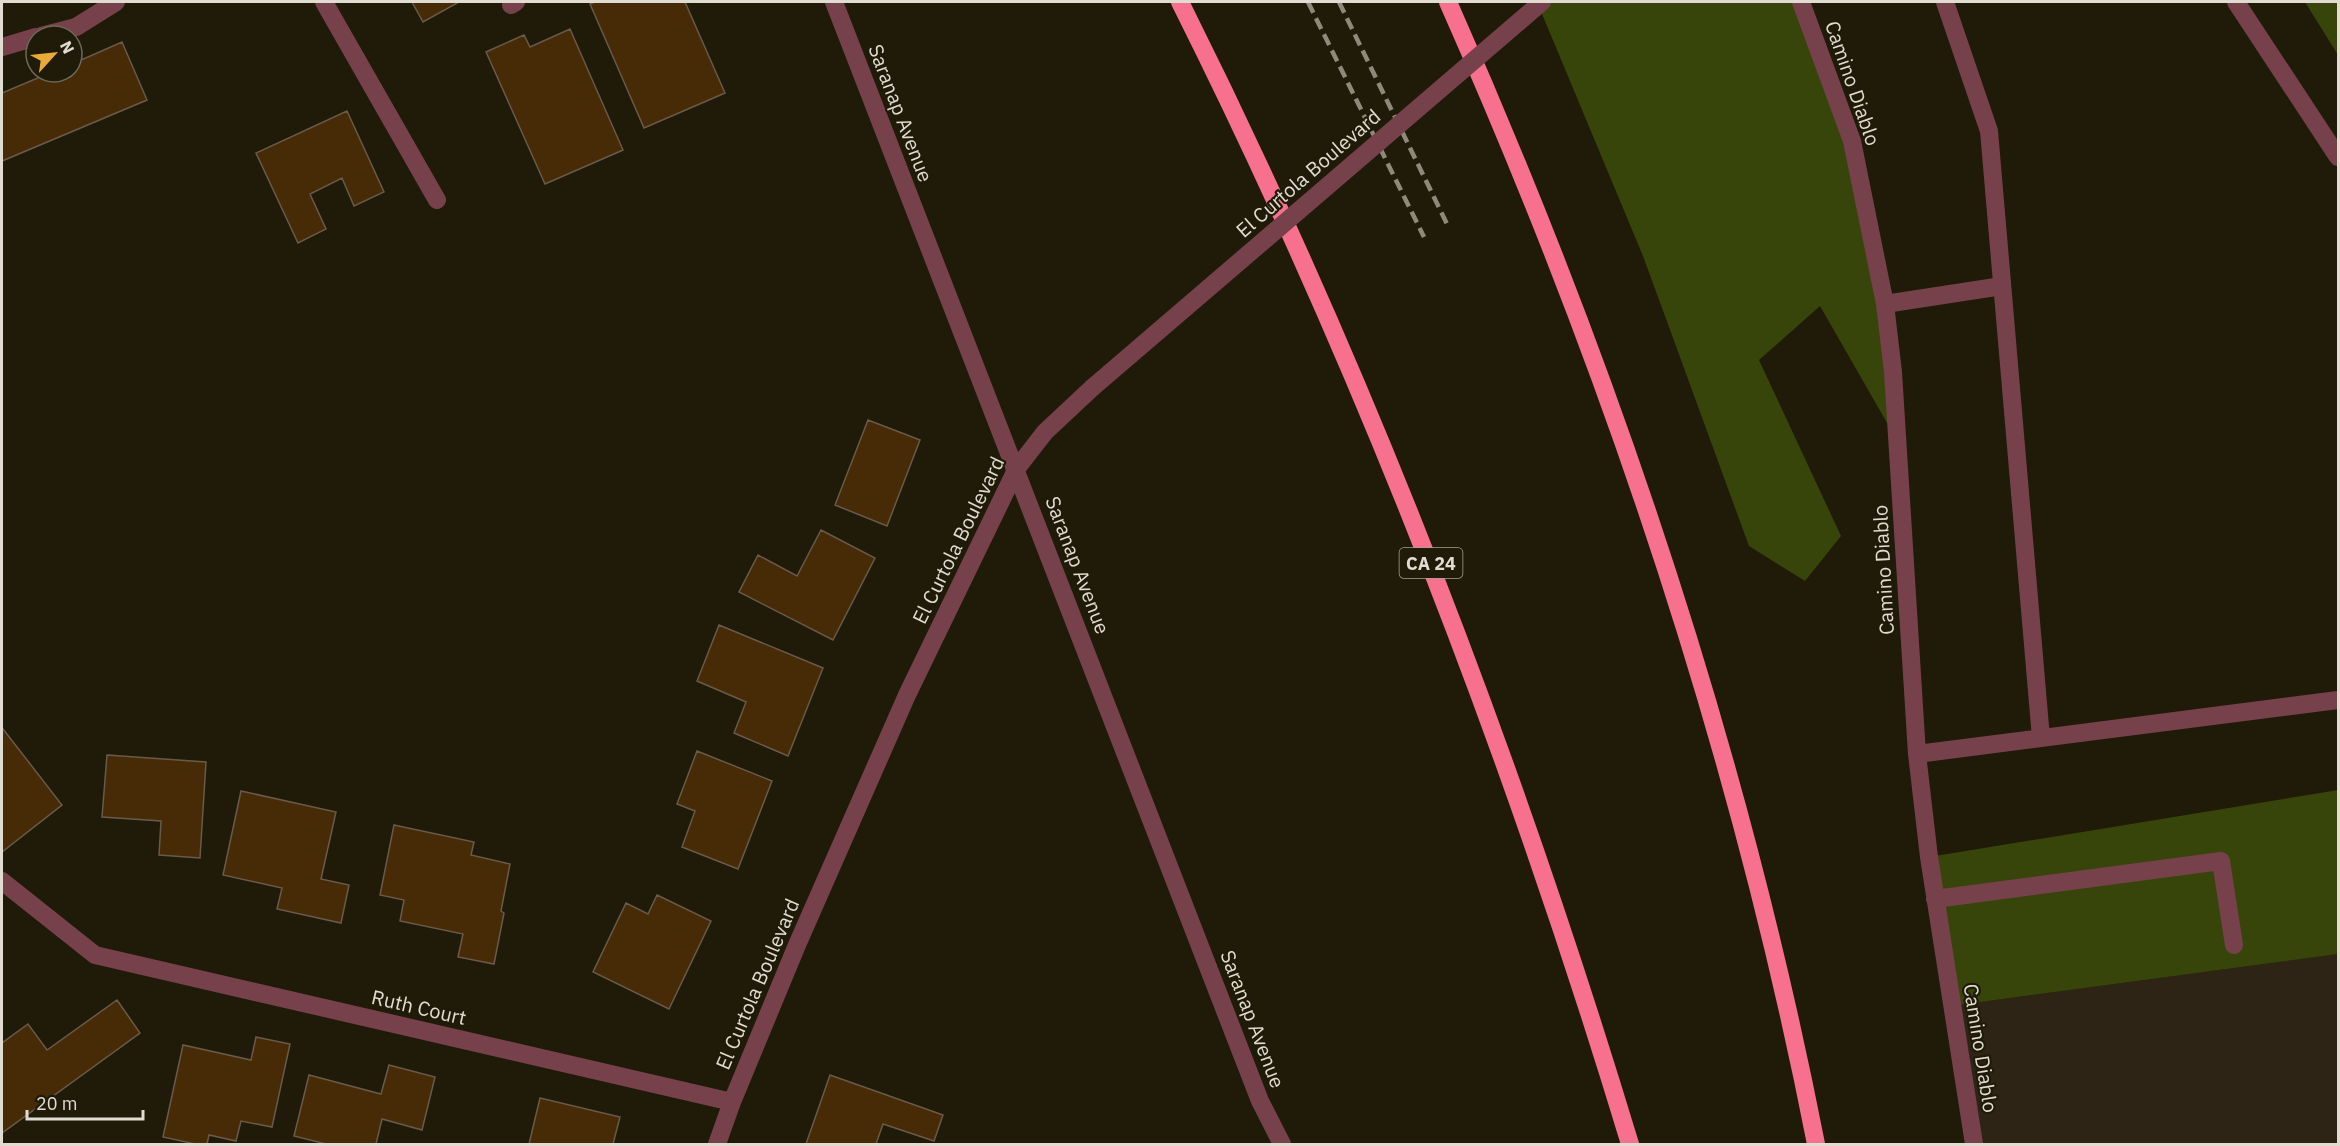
<svg xmlns="http://www.w3.org/2000/svg" width="2340" height="1146" font-family="'IBM Plex Sans',sans-serif">
<rect width="100%" height="100%" fill="#201a09"/>
<!-- industrial -->
<path fill="#2e2415" d="M2338 954V1144H1974L1951 1006Z"/>
<!-- green -->
<path fill="#37450b" d="M1537 2H1801L1852 141 1898 442 1820 306 1759 360 1841 536 1805 581 1749 546 1643 256Z
M2305 2H2338V55Z
M2338 790V954L1951 1006 1929 857Z"/>
<!-- building -->
<path fill="#472b06" stroke="#695a4b" stroke-width="1.5" d="M412 2H459L423 22Z
M595 2H685L725 93 644 128 590 4Z
M570 29 623 150 545 184 486 52 524 35 530 47Z
M122 42 147 100 2 161V93L52 72H72V64Z
M347 111 384 192 354 206 342 178 310 194 326 229 298 243 256 153Z
M868 420 920 440 887 526 835 505Z
M821 530 875 558 833 640 739 592 758 555 797 576Z
M719 625 823 668 788 756 734 733 746 702 697 681Z
M3 729 62 805 2 852V730Z
M697 751 772 781 738 869 682 847 695 811 677 804Z
M107 755 206 762 200 858 159 855 161 821 102 817Z
M241 791 336 812 321 879 349 885 341 923 277 909 282 888 223 875Z
M394 825 474 842 471 855 510 864 501 911 504 913 494 964 458 957 463 934 400 921 404 900 380 895Z
M657 895 711 921 669 1009 593 972 626 903 648 914Z
M117 1000 140 1033 2 1133V1043L28 1024 47 1050Z
M256 1037 290 1044 272 1127 241 1121 236 1141 209 1135 207 1144H195L163 1137 183 1045 251 1060Z
M389 1065 435 1077 422 1130 382 1119 376 1144H326L294 1136 309 1075 381 1094Z
M830 1075 943 1115 934 1141 883 1124 876 1144H806Z
M540 1098 620 1117 613 1144H529Z"/>
<g fill="none" stroke-linecap="round" stroke-linejoin="round">
<!-- minor -->
<path stroke="#76414b" stroke-width="18" d="M324 2 437 200
M834 2 1260 1101 1282 1144
M1801 2 1852 141 1885 304 1893 372 1917 754 1929 857 1974 1144
M1945 2 1989 131 2041 738
M2236 2 2338 157
M511 5 516 2
M41 36 76 27 116 2
M2 47 36 37
M1885 304 2002 286
M1917 754 2338 700
M2 881 95 955 732 1102
M1935 899 2221 861 2234 945
M717 1144 732 1102 797 945 907 695 1017 468 1045 432 1092 388"/>
<!-- highway -->
<path stroke="#f7718e" stroke-width="18" d="M1180 2C1364 369 1511 751 1630 1144
M1448 2C1611 369 1739 750 1816 1144"/>
<!-- rail -->
<path stroke="#8e897b" stroke-width="4.5" stroke-dasharray="12 6" stroke-linecap="butt" d="M1308 2 1424 237
M1339 2 1448 226"/>
<!-- minor-bridge -->
<path stroke="#76414b" stroke-width="18" d="M1092 388 1542 2"/>
</g>
<g text-anchor="middle" dominant-baseline="central" stroke-width="4.5" stroke-linejoin="round" paint-order="stroke">
<!-- shield labels -->
<rect fill="#201a09" stroke="#a6a295" stroke-width="1.5" x="1399.5" y="548" width="63" height="30" rx="4.5"/>
<g font-size="18" font-weight="bold" fill="#e0dcd1">
<text x="1431" y="563">CA 24</text>
</g>
<!-- street labels -->
<g font-size="20" fill="#e0dcd1" stroke="#201a09">
<text transform="translate(1853 83) rotate(71)">Camino Diablo</text>
<text transform="translate(901 113) rotate(69)">Saranap Avenue</text>
<text transform="translate(1308 173) rotate(-41)">El Curtola Boulevard</text>
<text transform="translate(958 540) rotate(-64)">El Curtola Boulevard</text>
<text transform="translate(1078 565) rotate(69)">Saranap Avenue</text>
<text transform="translate(1883 570) rotate(-93)">Camino Diablo</text>
<text transform="translate(757 984) rotate(-67)">El Curtola Boulevard</text>
<text transform="translate(419 1007) rotate(13)">Ruth Court</text>
<text transform="translate(1253 1019) rotate(69)">Saranap Avenue</text>
<text transform="translate(1981 1048) rotate(81)">Camino Diablo</text>
</g>
</g>
<!-- border -->
<rect width="2340" height="1146" fill="none" stroke="#e0dcd1" stroke-width="6"/>
<!-- north arrow -->
<g transform="translate(54 54) rotate(63)"><circle r="28" fill="#201a09" stroke="#6d6859" stroke-width="1.5"/>
<path d="M0-4.5L10 22L0 15L-10 22Z" fill="#eaaa38"/>
<text y="-9" font-size="16" font-weight="bold" text-anchor="middle" fill="#e0dcd1">N</text>
</g>
<!-- scale -->
<path d="M27 1110v9h116v-9" fill="none" stroke="#e0dcd1" stroke-width="3"/>
<text x="36" y="1110" font-size="18" fill="#e0dcd1" stroke="#201a09" stroke-width="4.5" paint-order="stroke">20 m</text>
</svg>
